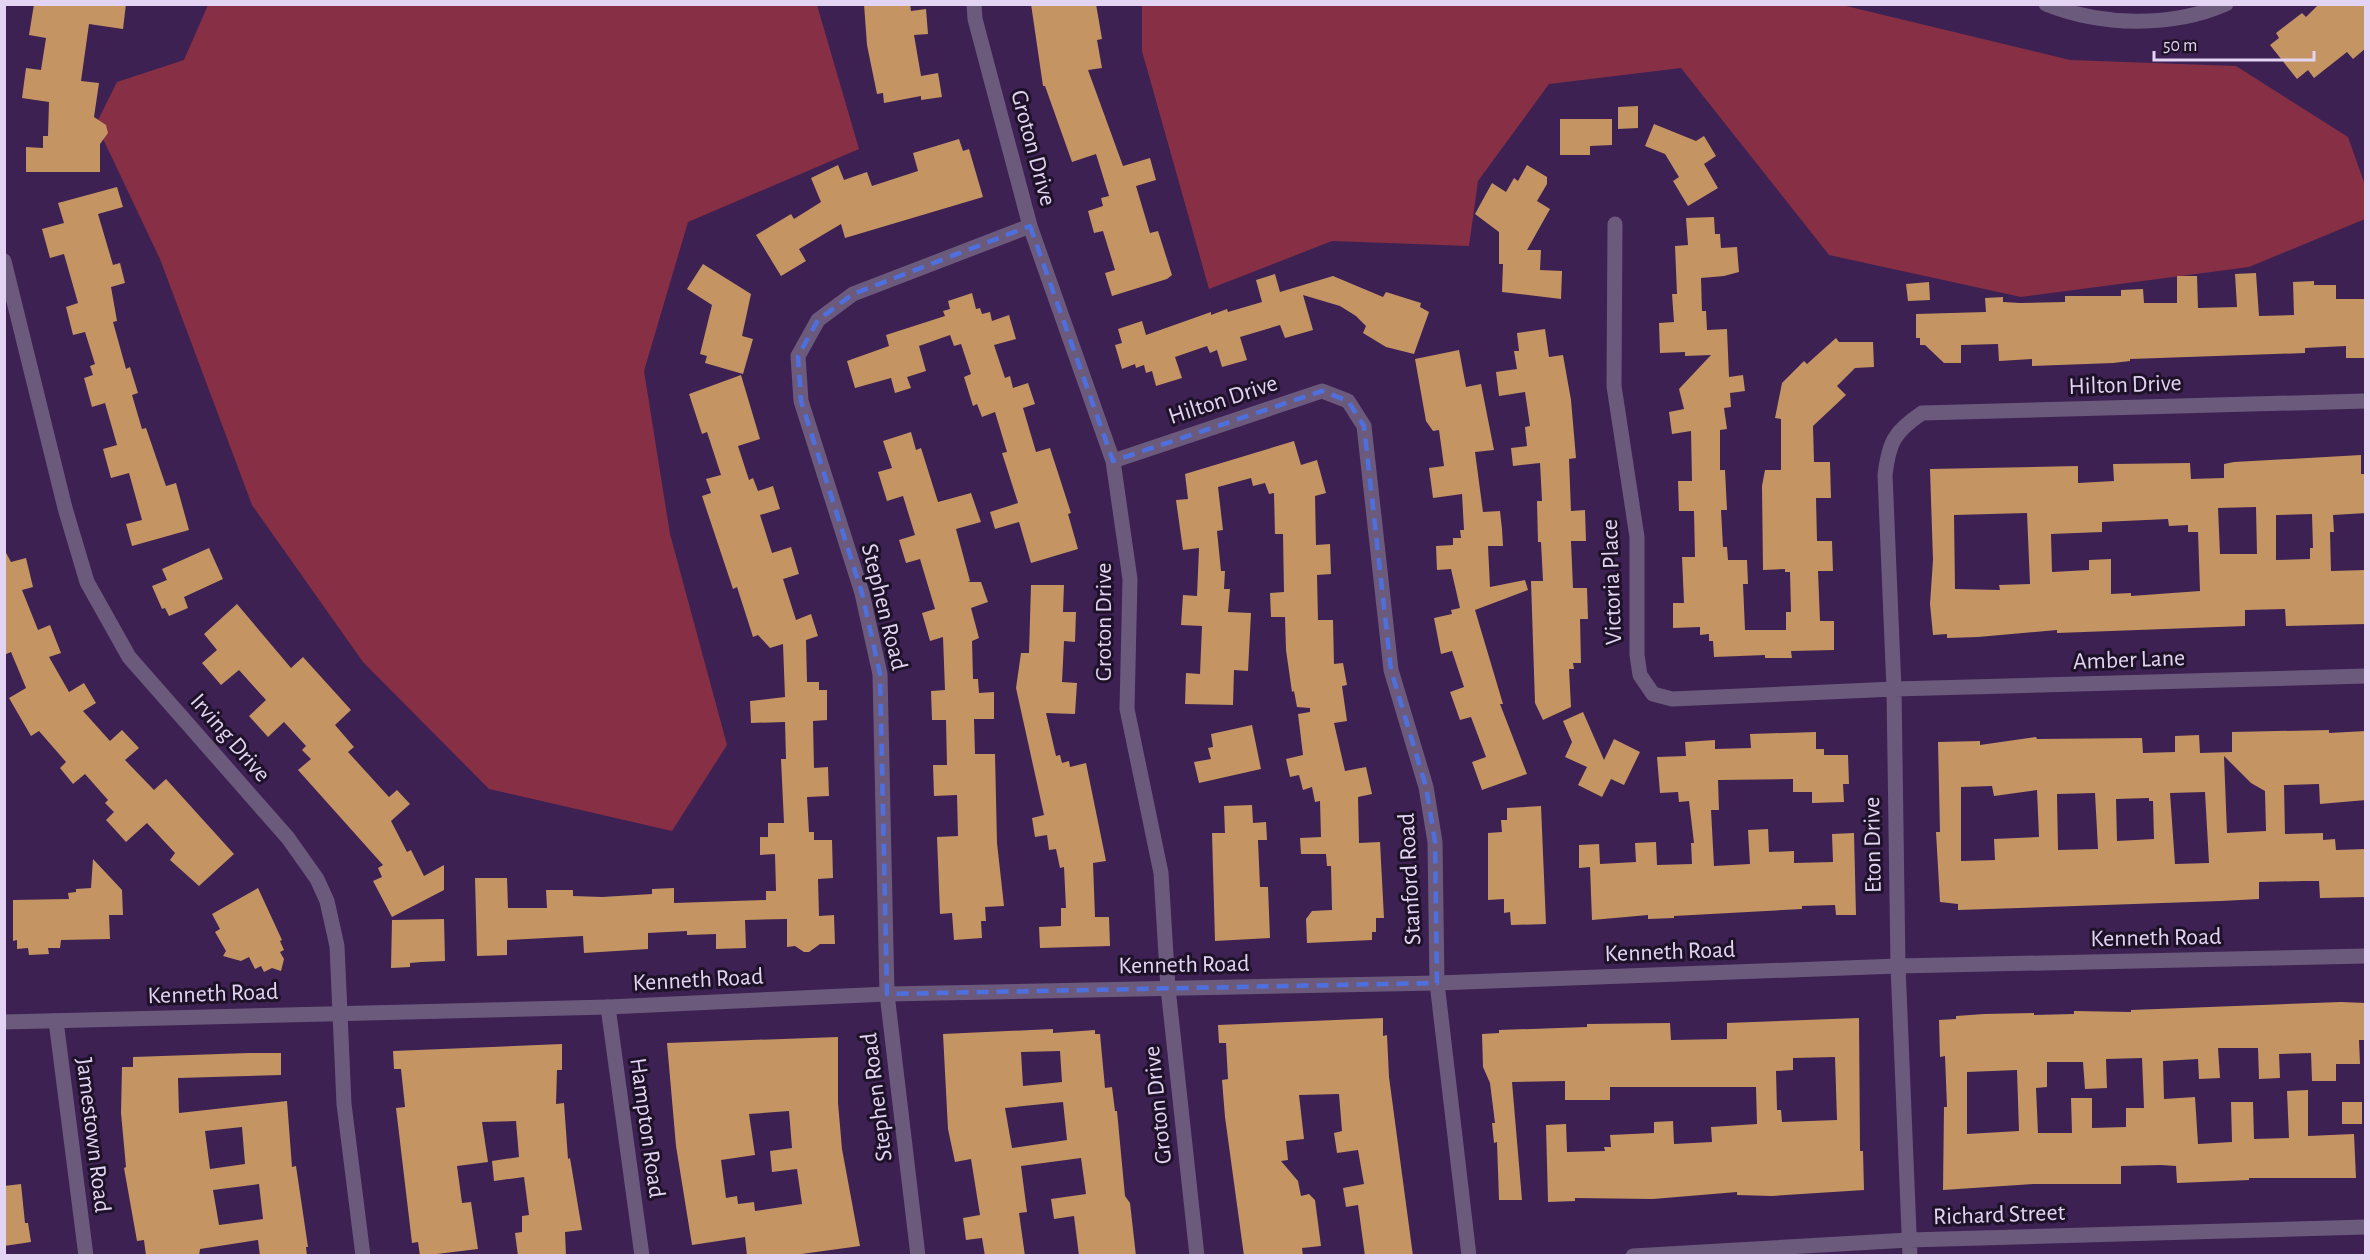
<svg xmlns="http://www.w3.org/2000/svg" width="2370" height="1260" font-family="'Alegreya Sans',sans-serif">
<rect width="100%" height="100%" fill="#3d2152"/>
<!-- green -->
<path fill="#872f45" d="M208 5H817L859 149 688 222 644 371 670 534 727 745 672 831 489 789 363 662 252 505 160 259 96 124 117 82 184 60Z
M1142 5H1842L2070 60 2236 66 2348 137 2365 185V219L2249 267 2021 297 1829 255 1681 68 1549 84 1478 181 1469 246 1332 241 1209 289 1142 51Z"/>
<!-- building -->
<path fill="#c49562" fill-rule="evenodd" d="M34 4H126L123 29 89 24 81 81 99 83 94 117 106 125 108 133 100 144V172H26V147L43 148V136H48L49 102 22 98 26 68 41 70 46 38 29 35Z
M864 4H910L911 11 926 9 928 34 914 35 921 76 938 73 942 97 921 100V96L884 103 883 93 877 94 867 45Z
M1031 4H1096L1102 39 1097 40 1102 68 1088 70 1123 166 1150 158 1156 180 1136 186 1150 233 1158 231 1172 275 1167 279 1112 296 1105 273 1115 270 1103 231 1094 233 1088 211 1103 206 1101 198 1109 196 1096 154 1072 162 1045 86H1043Z
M2319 4H2366V48L2353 59 2347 52 2314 78 2308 70 2297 79 2270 45 2279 38 2276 33 2302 13 2306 17Z
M1638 106V128L1618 129V107Z
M1560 119H1612V145L1590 146V155H1560Z
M1654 124 1696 141 1704 136 1716 156 1704 164 1718 188 1688 206 1673 181 1679 177 1665 154 1645 146Z
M959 139 963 151 969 149 983 197 845 238 841 224 799 249 806 261 781 276 756 235 791 214 794 219 821 202 811 178 838 165 844 180 867 172 872 186 918 171 913 153Z
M1527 165 1547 177V184L1537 201 1550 209 1527 250H1541L1540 270 1562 271 1561 299 1502 292 1503 264H1499V232L1475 214 1492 183 1506 192 1514 178 1518 181Z
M117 187 123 207 98 214 113 265 120 263 125 283 111 287 117 321 113 322 126 369 130 367 138 393 132 395 142 429 146 428 166 486 176 483 189 530 132 546 126 524 142 520 129 473 111 478 103 449 117 445 105 403 92 407 84 378 93 375 90 366 95 364 85 332 73 335 66 307 78 303 64 254 50 258 42 229 64 223 58 203Z
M1714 217 1715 234H1720L1721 248 1737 247 1739 272 1724 276 1701 278 1702 311H1706L1707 330 1727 329 1729 377 1743 375 1745 391 1730 393 1731 407 1724 408 1727 429 1720 430V470H1725L1727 510H1721L1723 547H1727L1728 560H1747L1748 584H1743L1745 630H1786V612H1791L1790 572H1785V569L1763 570 1762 486 1765 470H1781V419L1775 418 1782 383 1804 361 1807 364 1836 338 1839 342H1873L1874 367 1855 368 1837 386 1846 395 1813 426 1814 462H1830L1831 498H1816L1817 541H1832L1833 571H1818L1820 621H1834V650L1791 651 1792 658H1765V655L1714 657 1713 641H1709V634L1700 635V627L1673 628V603H1684L1682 557H1695L1694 511H1679L1678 481H1692L1691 431 1672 434 1669 412 1684 409 1679 389 1711 355 1685 356V352L1660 353 1659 323 1674 322 1672 294H1677L1675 246 1688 245 1686 218Z
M703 264 751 294 742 336 753 339 743 374 705 363 707 356 700 354 712 305 687 289Z
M2256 273 2259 316 2294 315 2293 282 2314 281V285H2336V299H2365L2366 358H2346V346L2305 348V353L2130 359V361L2113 363 2032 366V359L1999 361 1998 344 1961 345V363H1944L1925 345H1920V338H1916V314L1986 312 1985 298 2003 297V302L2020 303 2065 302V296H2121V290L2143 289 2144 303H2177V276H2197L2198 308 2237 307 2235 274Z
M1275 274 1280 292 1333 276 1383 297 1386 292 1421 303 1420 307 1429 312 1414 354 1386 347 1363 333 1366 326 1356 316 1340 306 1303 295 1313 330 1285 338 1280 325 1240 337 1247 360 1222 367 1217 350 1210 353 1207 346 1175 357 1182 378 1156 386 1152 371 1146 373 1144 365 1136 368 1135 364 1122 369 1115 345 1122 343 1118 329 1142 321 1146 335 1211 312V315L1227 309 1228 312 1262 302 1256 280Z
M1929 282 1930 300 1908 301 1906 284Z
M972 293 976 309 980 308 982 314 990 312 992 321 1009 315 1016 339 994 345 1005 378 1010 376 1013 388 1028 383 1035 404 1023 408 1036 452 1050 448 1071 513 1068 514 1078 549 1031 563 1019 522 995 529 990 512 1018 503 1002 453 1007 452 995 412 982 417 977 404 973 406 964 377 971 374 961 344 954 346 950 335 919 346 926 371 907 377 911 388 895 393 891 378 855 388 847 361 889 346 886 335 945 316 943 311 950 309 948 301Z
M1545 329 1549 357 1563 355 1571 400 1576 458 1569 459 1571 511 1585 510 1586 541H1571L1573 588H1587L1588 619H1580L1581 663H1573L1574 669H1569L1571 707 1543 720 1535 703 1531 581H1543L1541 542H1538L1537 501H1542L1540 463 1513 466 1511 448 1527 446 1525 427 1530 426 1525 392 1499 396 1496 372 1517 369 1514 351H1519L1517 333Z
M1459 350 1466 387 1481 384 1494 450 1475 452 1483 512 1500 511 1502 529 1503 546H1488L1490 587 1525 580 1528 590 1475 610 1503 704H1500L1527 774 1482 790 1472 762 1486 757 1471 717 1460 720 1450 692 1464 687 1452 651 1441 654 1434 618 1452 614 1451 610 1460 608 1451 569 1437 570 1436 546 1453 545V538H1461L1460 530H1464L1462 494 1433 498 1429 468 1444 466 1439 430 1433 431 1426 421 1415 359Z
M741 375 760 439 738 446 749 480 753 478 758 491 773 486 780 509 760 515 772 553 791 547 799 574 783 579 796 620 811 614 818 636 806 640 807 682H819V690H827V720L813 721 814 768 828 767 829 796 807 797 809 832H814V840H832L833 878 818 879 819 916 834 915 835 944H820L809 952H804L795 946 787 947V919L745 920 746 948 716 949V934L687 935V931L648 933V949L584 953 583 936 507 940V955L477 956 475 878H507L508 908H547L546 890H573V896L602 897 652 894V889L674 888V903L766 900V891H776L775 854 760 855V837H768V823H784L781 759H786L785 722 751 723 750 701 785 697 783 644 770 648 758 635 753 637 737 587 733 589 702 496 711 493 706 479 721 475 707 432 702 434 689 394Z
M911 432 916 450 921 448 938 502 971 493 981 522 956 529 970 581 968 582H981L988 602 971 608 979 638 972 641 973 679H978L979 693 994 692V719H974L975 754H995L997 843 1004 906 985 907 986 921H981L982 938 954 940 952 913 940 914 937 837 958 836 957 795 934 796 933 765H947L946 720H932L931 691 945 690 943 637 930 641 922 613 935 609 920 559 906 563 899 540 915 535 903 496 887 501 878 472 892 468 883 441Z
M1294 441 1301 465 1317 460 1326 493 1315 496 1316 545 1330 544 1331 574 1317 575 1318 620H1333L1334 664 1343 663 1347 685 1342 686 1347 721 1334 723 1345 771 1366 767 1372 794 1358 797 1359 843 1380 842 1384 918H1376V932H1372V940L1307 943 1306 919 1312 911 1332 910 1331 866H1327L1326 854H1301L1300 838 1321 837 1320 801 1315 802 1312 787 1303 790 1299 775 1290 777 1286 759 1303 755 1298 714 1310 712V708L1297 707 1294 691 1292 692 1286 650 1285 617H1271L1270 593 1284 592 1283 534H1275L1274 493 1269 494 1265 483 1253 486 1251 478 1218 487 1223 530 1217 531 1221 571H1225L1224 589H1230L1228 612 1251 613 1248 671 1234 670 1233 705 1185 704 1186 673 1200 674 1202 626 1181 625 1183 595 1197 596 1199 548 1183 550 1176 500 1188 499 1185 474Z
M2361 455V474H2366V513L2333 515 2334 532H2330L2331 571 2366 570V624L2286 626 2285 609 2245 610V626L2057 633V630L1978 637 1947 638V634L1933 635 1930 604 1933 560 1930 469 2078 466V483L2114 481 2113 464 2190 463 2191 479 2224 478V464L2234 462ZM2256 507 2257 554H2220L2218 508ZM2027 513 2030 584 1999 585 2000 590 1955 589 1954 515ZM2312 514 2313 548H2310V559L2276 560V515ZM2168 519 2169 526 2188 525V532H2198L2200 591 2131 596V593L2111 594V559L2089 560V570L2052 572 2051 534 2102 532V522Z
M209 548 223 579 184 597 188 608 169 616 165 608 162 609 152 586 167 580 162 569Z
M4 549 11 562 26 558 33 587 22 590 38 630 50 625 61 653 49 657 69 692 84 683 96 703 83 711 110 741 122 730 139 748 125 760 154 790 166 779 234 854 199 886 170 860 175 853 147 823 126 842 106 820 114 812 105 803 108 800 85 774 73 784 60 768 66 762 39 731 31 736 9 698 26 688 11 652 4 655Z
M1031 585H1064L1063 612H1076L1075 642 1064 641 1062 682 1077 683 1075 714 1046 713 1056 756 1060 755 1062 763 1069 761 1070 767 1086 763 1106 861 1093 863 1095 917H1109L1110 946 1040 948 1039 927 1061 926V908H1066L1064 867 1060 868 1056 849 1049 850 1047 835 1035 837 1032 818 1044 815 1016 688 1021 653H1029Z
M237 604 291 668 303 657 351 710 335 725 354 747 348 752 389 797 397 790 410 804 391 821 407 852 411 850 424 876 444 865V890L392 917 373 881 382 877 378 868 383 865 298 770 311 759 302 750 306 746 284 722 268 737 249 716 266 700 239 670 221 685 202 663 217 650 204 634Z
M1583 712 1604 760 1614 739 1640 752 1624 785 1611 779 1602 797 1578 785 1587 767 1565 757 1572 742 1563 721Z
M1252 725 1261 769 1199 783 1194 762 1211 759 1208 748 1213 747 1211 734Z
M2329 730V733L2366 731V800L2320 804 2319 784 2284 785 2285 834 2323 833V840L2335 839 2336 850 2366 849V897L2320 898 2319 881H2303L2259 882V899L2221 901 1958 910V904L1940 902 1936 832H1940L1938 742 1980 741V745L2036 737 2037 739 2142 738 2143 753 2175 752V736L2199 735 2200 753 2232 752V732ZM2224 756 2251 783 2265 791 2266 831 2227 833ZM1992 786 1994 796 2037 790 2039 837 1994 839 1995 860 1961 861V787ZM2205 792 2209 863 2175 864 2170 793ZM2095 793 2098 849 2058 850 2057 794ZM2149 798V801H2153L2154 839 2117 841 2116 799Z
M1816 732V749H1824V755H1848L1849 784H1843L1844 802 1812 803V792H1793V779L1718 780 1719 810H1711L1714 866 1750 864 1748 830 1768 829 1769 852 1794 851V863L1833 862 1832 834 1854 833 1856 915H1836L1835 905 1802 906V909L1674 916V918L1648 919V915L1592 920 1590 867 1579 868V845L1599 844 1600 864 1636 862 1635 843 1656 842 1657 865 1692 864 1691 843H1694L1689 801 1679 802 1678 792 1660 793 1657 757 1686 756 1685 742 1715 740V749L1751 748 1750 734Z
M1252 805 1253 823 1266 822 1267 840H1258L1260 887H1268L1270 938 1215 941 1212 833H1225L1224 806Z
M1541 806 1546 924 1511 925 1510 912 1504 913V899L1488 900V833L1502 832 1501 820H1507V808Z
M93 859 122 890 123 915H109L110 939 61 940 60 948H48L49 954 29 955 28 948 17 949V940L13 941V900L69 899 68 893 76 892V889L91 888Z
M258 888 282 940 280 941 284 950 280 952 284 959 281 971 272 968 264 972 261 966 255 969 249 957 241 961 223 956 226 951 215 932 220 929 212 914Z
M444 919 445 961 421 962 410 963V967L391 968 392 920Z
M2341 1002 2366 1003V1040H2359L2360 1064H2336V1081H2312L2311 1053 2279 1054 2280 1078 2259 1079 2258 1048H2218L2220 1078 2199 1079 2198 1059 2163 1061 2164 1099 2195 1097 2198 1144 2232 1142 2231 1102H2253L2254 1139 2289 1138 2287 1091 2308 1090V1136L2354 1134 2356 1178H2249V1180L2177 1183 2176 1166 2161 1165 2121 1166V1184H2033L1943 1190 1944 1107H1947L1945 1056 1940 1057 1939 1020 1956 1019V1016L1984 1014 2034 1013V1015L2074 1014V1011L2131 1012V1010ZM2142 1058 2144 1108H2126V1127L2092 1128V1098H2071L2072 1133H2038L2036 1088 2047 1087V1062H2083L2085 1089 2107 1088 2106 1059ZM2017 1070 2019 1131 1967 1134V1072Z
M1383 1018V1036L1387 1035 1389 1077 1413 1256H1365L1358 1205 1346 1207 1343 1188 1364 1184 1358 1150 1337 1153 1334 1133 1342 1131 1339 1094 1299 1095 1304 1139 1286 1141 1288 1160 1281 1161 1298 1181 1301 1196 1309 1194 1315 1200 1321 1246 1302 1248 1303 1256H1244L1225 1117 1222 1080 1228 1079 1226 1043H1219L1218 1025Z
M1859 1018 1860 1151H1863L1864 1190 1772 1196 1737 1195V1192L1653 1199 1575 1198V1201L1548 1202 1546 1125 1566 1124 1567 1152 1605 1151 1604 1147H1611L1610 1135 1654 1133V1122L1673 1121 1674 1144 1712 1142 1711 1127 1757 1124 1756 1087H1610V1100H1565V1081L1512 1082 1522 1200H1499L1497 1142 1494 1143 1492 1123H1495L1490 1083 1483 1067 1482 1034 1499 1033V1030L1587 1027V1024L1670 1023 1671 1040 1727 1039V1023ZM1835 1057 1837 1120 1782 1122 1781 1110H1777L1776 1071 1793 1070V1058Z
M1053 1029V1033L1095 1030V1034H1100L1105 1088 1112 1087 1115 1111H1117L1125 1196 1130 1203 1136 1256H1079L1074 1216 1054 1219 1051 1199 1086 1194 1081 1158 1021 1166 1027 1212 1019 1213 1025 1256H985L982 1238 966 1240 963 1218 980 1215 971 1159 955 1162 948 1129 943 1034ZM1060 1051 1062 1082 1023 1086 1021 1052ZM1063 1102 1067 1140 1012 1148 1005 1108Z
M838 1037V1103L842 1149 860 1246 787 1256H747L745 1237 692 1245 676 1146 667 1043ZM789 1111 792 1148 770 1151 772 1172 797 1169 802 1204 755 1211 754 1202 738 1204 737 1196 726 1198 721 1160 755 1155 749 1114Z
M562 1044V1070H557L556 1104 564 1103 568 1159 570 1158 582 1230 565 1232 566 1256H518L515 1233 522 1232V1216L529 1215 524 1177 494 1181 492 1161 519 1157 516 1121 482 1122 488 1162 457 1166 462 1203 471 1202 478 1249 420 1256 418 1242 412 1243 396 1108 405 1107 401 1069H394L393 1051Z
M249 1053H281V1075L178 1078 179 1113 287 1101 292 1167 296 1166 308 1247H306L307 1256H260L258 1240 200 1249 199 1256H146L144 1240 137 1241 124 1168 126 1167 121 1113 122 1067H133V1057ZM242 1127 245 1164 210 1169 205 1131ZM259 1184 263 1219 219 1225 213 1190Z
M2342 1102H2362V1124H2342Z
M21 1184 25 1223H28L31 1242 4 1246V1186Z"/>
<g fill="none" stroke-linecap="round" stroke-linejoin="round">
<!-- minor -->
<path stroke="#6c5a7d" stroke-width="15" d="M974 4 975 19 1030 226 1113 461 1130 579 1127 709 1161 873 1168 988 1197 1256
M2046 4C2101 26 2171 28 2226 4
M1615 224 1614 386 1637 537V655L1640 675 1653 694 1672 699 1894 689 2366 676
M4 261 65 508 87 582 129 657 288 838 317 879 327 901 337 946 344 1104 363 1256
M1113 461 1322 391 1348 401 1364 426 1391 670 1426 787 1435 842 1437 983 1469 1256
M608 1007 642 1256
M56 1021 86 1256
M918 1256 887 994 880 674 862 593 801 401 798 356 818 320 853 294 1030 226
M1633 1256 1909 1240 2366 1227
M1910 1256 1898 966 1894 689 1885 475C1889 442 1894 432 1922 413L2366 401"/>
<!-- tertiary -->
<path stroke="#6c5a7d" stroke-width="15" d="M4 1022 608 1007 887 994 1437 983 1898 966 2366 956"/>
</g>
<!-- marked area -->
<path fill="none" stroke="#4e70df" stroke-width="4.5" stroke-dasharray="12 8" stroke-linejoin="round" d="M1030 226 1113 461 1322 391 1348 401 1364 426 1391 670 1426 787 1435 842 1437 983 887 994 880 674 862 593 801 401 798 356 818 320 853 294Z"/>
<g text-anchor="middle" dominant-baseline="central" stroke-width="6" stroke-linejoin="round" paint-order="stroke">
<!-- street labels -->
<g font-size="24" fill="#e3d4f3" stroke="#1e1228">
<text transform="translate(1033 148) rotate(75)">Groton Drive</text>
<text transform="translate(2125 385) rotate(-2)">Hilton Drive</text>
<text transform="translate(1223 400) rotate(-18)">Hilton Drive</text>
<text transform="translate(1612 582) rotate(-92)">Victoria Place</text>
<text transform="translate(884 607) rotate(76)">Stephen Road</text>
<text transform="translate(1104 622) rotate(-90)">Groton Drive</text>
<text transform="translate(2129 660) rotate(-2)">Amber Lane</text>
<text transform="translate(230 738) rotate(49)">Irving Drive</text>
<text transform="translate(1873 845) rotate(-91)">Eton Drive</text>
<text transform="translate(1410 879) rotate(-93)">Stanford Road</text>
<text transform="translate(2156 938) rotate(-1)">Kenneth Road</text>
<text transform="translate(1670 952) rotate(-2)">Kenneth Road</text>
<text transform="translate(1184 965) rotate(-1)">Kenneth Road</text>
<text transform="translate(698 980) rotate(-3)">Kenneth Road</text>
<text transform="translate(213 994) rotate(-2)">Kenneth Road</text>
<text transform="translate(877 1097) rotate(-97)">Stephen Road</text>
<text transform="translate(1158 1105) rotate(-96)">Groton Drive</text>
<text transform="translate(647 1128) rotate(82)">Hampton Road</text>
<text transform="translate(93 1135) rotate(83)">Jamestown Road</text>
<text transform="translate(1999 1215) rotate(-2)">Richard Street</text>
</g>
</g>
<!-- border -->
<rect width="2370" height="1260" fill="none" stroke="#e3d4f3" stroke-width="12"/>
<!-- scale -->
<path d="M2154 51v9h160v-9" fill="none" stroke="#e3d4f3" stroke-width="3"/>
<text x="2163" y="51" font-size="18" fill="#e3d4f3" stroke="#1e1228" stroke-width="4.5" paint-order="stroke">50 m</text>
</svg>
